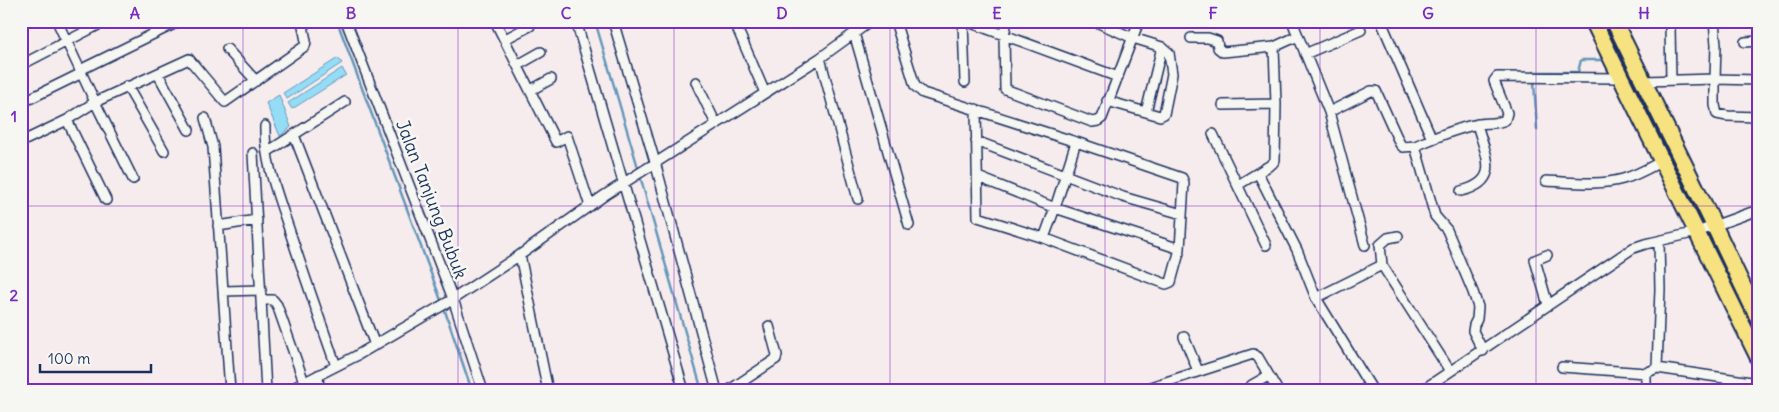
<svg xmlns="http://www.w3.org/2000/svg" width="1779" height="412" font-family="Delius,sans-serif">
<rect width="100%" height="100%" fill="#f7eced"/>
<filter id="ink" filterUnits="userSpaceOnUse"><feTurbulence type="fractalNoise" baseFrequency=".02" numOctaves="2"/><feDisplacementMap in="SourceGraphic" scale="10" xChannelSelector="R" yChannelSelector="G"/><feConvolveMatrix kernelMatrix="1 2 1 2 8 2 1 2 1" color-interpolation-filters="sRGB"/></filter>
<g filter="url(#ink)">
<!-- water -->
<path fill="#95dcf7" stroke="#6497ba" d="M338 58 342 63 287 99 283 93Z
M342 68 346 75 292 109 288 103Z
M279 95 291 127 280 136 266 103Z"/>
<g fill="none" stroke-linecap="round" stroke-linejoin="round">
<!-- stream -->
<path stroke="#6497ba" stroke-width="2.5" d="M337 21 442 303
M595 21 639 171
M1534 72H1578L1581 60H1601V53
M1534 81 1537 130
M640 176 702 391
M444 308 472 391"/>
<defs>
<path id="street" d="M346 21 453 299 483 391
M495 21 556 142 567 136 590 206
M576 21 684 391
M613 21 655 162 717 391
M734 21 765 93
M895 21 915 86 923 93 1076 142 1182 178 1184 183 1180 249 1171 282 1166 284 1044 238 978 217 976 109
M963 21 965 82
M966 21 1118 77
M1007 21 1004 35 1005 89 1092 122 1098 121 1102 118 1139 21
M1094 21 1133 38 1162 47 1169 53 1172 74 1164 114 1160 116 1107 101
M1292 21 1329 112 1371 91H1376L1400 144 1403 147 1415 146 1435 216 1447 230 1473 292 1478 307 1477 319 1474 325 1473 331 1483 351
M1381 21 1432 139
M1670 27 1671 80
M854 33 909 225
M1191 38H1208L1217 41 1218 48 1223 52 1274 47
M505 39 530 26
M1745 42 1758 41
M227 49 256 81
M1305 54 1361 30
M820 58 858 199
M21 65 106 21
M518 65 541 52
M80 70 180 21
M158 74 189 130
M1758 80 1715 79V105L1717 114 1727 116 1758 117
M1644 81 1715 79 1716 45 1714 21
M696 82 716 124
M127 86 164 151
M531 90 551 79
M23 102 82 73
M1223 105 1276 104
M1146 112 1162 47
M1329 112 1365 245
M205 118 213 147 230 391
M67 120 106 200
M265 126C264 161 278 196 289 229 304 275 320 320 336 366
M1213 134 1266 245
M294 135 375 345
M976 141 1123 197 1182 214
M21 142 67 120 95 102 57 21
M1415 146C1434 138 1454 129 1474 125 1484 122 1496 125 1505 120L1507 113 1494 81 1497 77 1621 78
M267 152 345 102
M253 153 266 391
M1258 173 1297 250 1316 298 1373 391
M978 177 1055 208 1180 249
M133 179 95 102 189 59 225 102 305 46 306 41 302 21
M1546 181C1571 182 1598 186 1623 179 1637 175 1649 168 1662 161
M1238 185 1272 164 1275 160 1276 104 1274 47 1298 36
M1461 191C1503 181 1485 155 1477 124
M218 226 257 220
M1044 238 1055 208 1076 142
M520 255 548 391
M1547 255 1535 260 1548 305
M1382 265 1380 245 1388 238 1398 236
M223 291 261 290
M1316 298 1382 265 1450 371
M261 300H273L277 305 304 382
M1184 337 1198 371
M1562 367 1646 373
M1657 368 1758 383
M318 375 319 391
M287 391 356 356 450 301 520 255 605 195 820 58 871 21
M728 391 776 359 777 355 769 326
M1138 391 1253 354 1258 357 1278 391
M1246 391 1252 385 1268 376
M1421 391 1633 248 1645 244 1697 232 1758 210
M1646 391V373L1657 368 1660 289 1659 241"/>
<path id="highway" d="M1593 21 1758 357
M1614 21 1712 221 1758 318"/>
</defs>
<!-- street casing -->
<use href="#street" stroke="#1b2f5e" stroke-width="12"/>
<!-- highway casing -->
<use href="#highway" stroke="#1b2f5e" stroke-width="19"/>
<!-- street -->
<use href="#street" stroke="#f6f6f2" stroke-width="9"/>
<!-- highway -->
<use href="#highway" stroke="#f7e281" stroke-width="15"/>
</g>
</g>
<!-- grid -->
<path fill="none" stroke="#7b2cbf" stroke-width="1" stroke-opacity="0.55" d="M243 21V391M458 21V391M674 21V391M890 21V391M1105 21V391M1320 21V391M1536 21V391M21 206H1758"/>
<g text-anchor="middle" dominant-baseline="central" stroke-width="5" stroke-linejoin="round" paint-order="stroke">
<!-- street labels -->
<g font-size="18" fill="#1b2f5e" stroke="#f6f6f2">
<text transform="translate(432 199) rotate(69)">Jalan Tanjung Bubuk</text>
</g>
</g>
<!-- margin -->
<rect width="1779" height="412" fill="none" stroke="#f6f6f2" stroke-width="55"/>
<!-- scale -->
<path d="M40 364v8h111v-8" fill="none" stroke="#1b2f5e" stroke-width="2.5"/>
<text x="48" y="364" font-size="15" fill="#1b2f5e" stroke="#f6f6f2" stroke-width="4" paint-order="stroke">100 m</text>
<rect x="28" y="28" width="1724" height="356" fill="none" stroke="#7b2cbf" stroke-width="2"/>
<g font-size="16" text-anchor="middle" font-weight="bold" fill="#7b2cbf">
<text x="135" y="19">A</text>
<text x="351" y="19">B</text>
<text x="566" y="19">C</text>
<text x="782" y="19">D</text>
<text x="997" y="19">E</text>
<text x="1213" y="19">F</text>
<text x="1428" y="19">G</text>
<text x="1644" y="19">H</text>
<text x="14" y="122">1</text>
<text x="14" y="301">2</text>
</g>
</svg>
